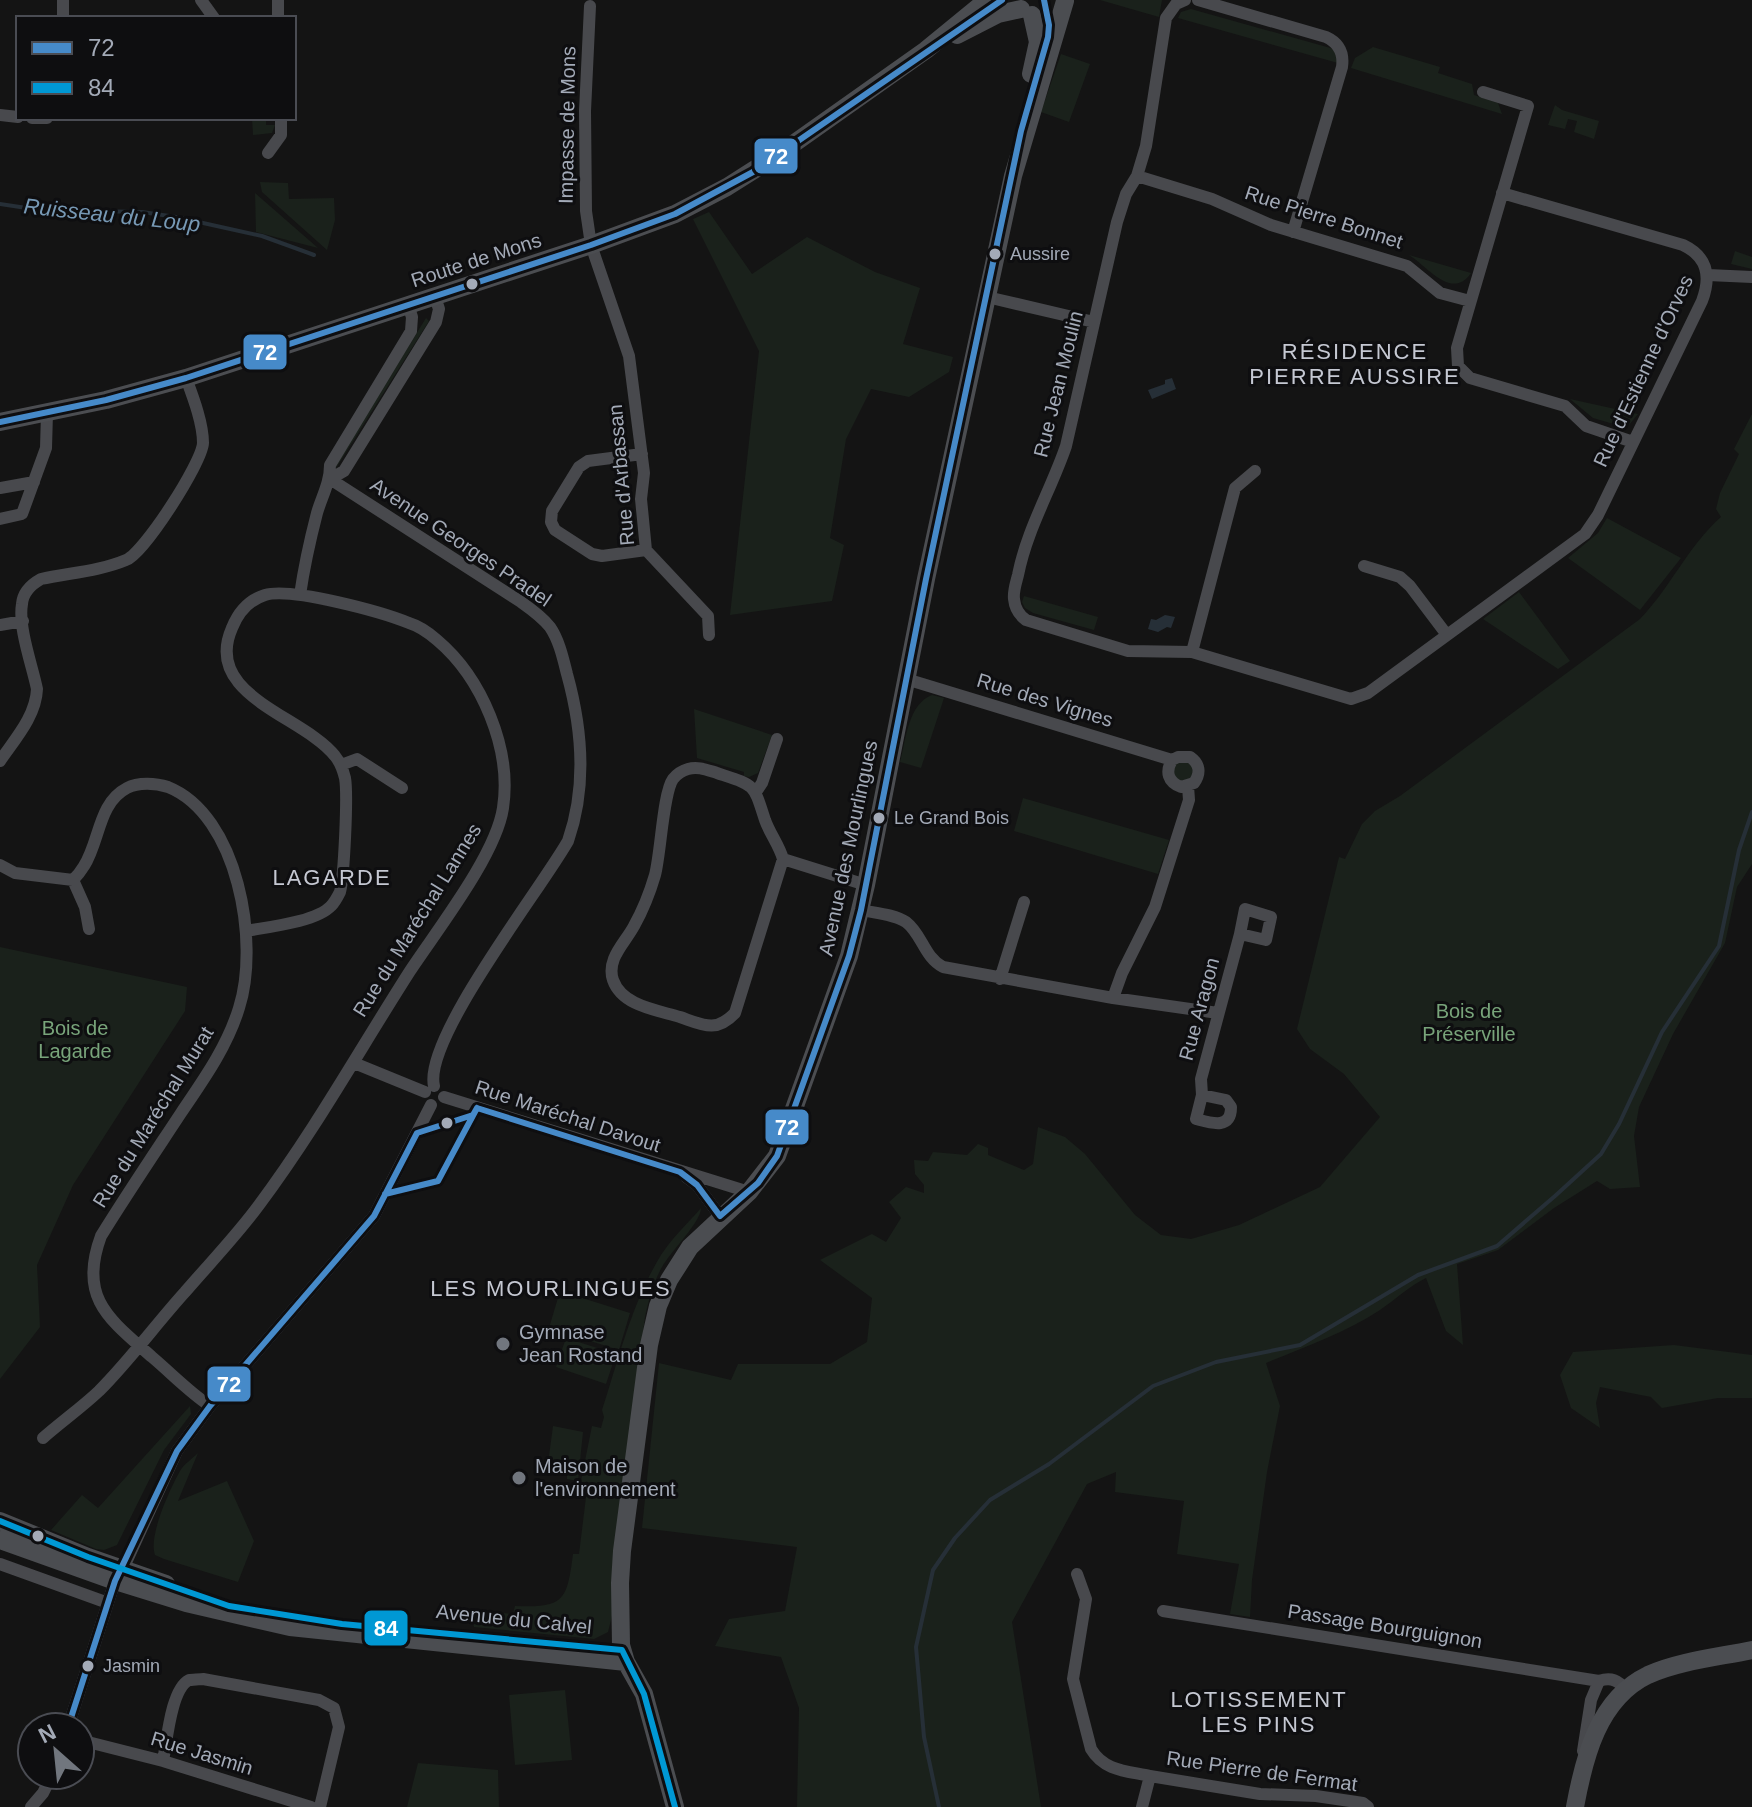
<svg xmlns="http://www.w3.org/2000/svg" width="1752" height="1807" font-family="Arial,sans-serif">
<rect width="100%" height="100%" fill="#141414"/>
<!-- green -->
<path fill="#1a211b" d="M1100 0H1162L1159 17Z
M1191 9 1334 49 1338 63 1178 18 1181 12Z
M1373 47 1440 67 1438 73 1472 84 1474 95 1498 103 1502 114 1351 68 1355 58Z
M1061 54 1090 64 1069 122 1041 112Z
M1555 105 1562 110 1599 121 1594 139 1574 132 1577 121 1568 119 1565 129 1548 125Z
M252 118H266V125H275L272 133 253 135Z
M260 182 288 183 289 199 334 198 335 220 327 250 262 192Z
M255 193 318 248 256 232Z
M709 212 752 274 807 237 875 272 920 288 903 344 953 357 949 372 909 397 871 389 846 439 830 538 844 545 832 601 730 615 759 351 693 219Z
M1735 251 1752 257V269L1731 264Z
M1409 255 1471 273C1452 301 1427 266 1409 255Z
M426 318 429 321 336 468 335 465Z
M1570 399 1638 414 1629 425 1624 427 1593 418Z
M1752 414V864L1737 887 1725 943 1673 1034 1639 1107 1634 1136 1640 1187 1610 1189 1597 1181 1554 1208 1498 1250 1457 1264 1463 1345 1446 1331 1426 1278C1408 1287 1396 1299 1380 1310 1345 1333 1304 1347 1266 1363L1280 1406 1267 1472 1252 1580 1250 1617 1230 1614 1239 1564 1177 1554 1184 1501 1115 1492 1116 1472 1087 1484 1012 1622 1041 1807H797L799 1708 781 1657 715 1646 729 1619 785 1611 797 1547 642 1528 659 1363 731 1380 738 1364H830L867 1342 872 1298 820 1260 872 1234 886 1242 901 1218 889 1202 906 1187 924 1193V1185L915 1174 914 1160 928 1161 933 1152 967 1155 978 1144 988 1148V1155L1024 1170 1033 1164 1038 1127 1065 1137 1085 1154 1135 1215 1161 1235 1191 1239 1239 1225 1320 1187 1380 1117 1344 1074 1310 1049 1297 1029 1339 857 1345 859 1362 824 1375 811 1400 796 1640 619C1671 587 1688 546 1721 517L1716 509 1720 493 1739 454 1734 449Z
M1607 518 1681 558 1640 610 1568 558 1598 533Z
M1519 592 1570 661 1558 669 1483 619Z
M1024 596 1098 617 1094 630 1033 613 1025 608 1022 602Z
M932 695 944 698 921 768 900 762C906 740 908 704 932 695Z
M694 709 772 735 758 773 749 777 744 776V772L697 758Z
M1173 771a10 10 0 1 1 20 0a10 10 0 1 1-20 0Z
M1023 798 1169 840 1158 874 1014 831Z
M0 947 187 987 185 1011 73 1185 37 1265 40 1327 0 1379Z
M701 1208C701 1222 671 1251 662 1267 653 1283 649 1299 645 1317L612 1569 613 1612 608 1632 594 1639 474 1627 472 1618 475 1610 513 1614 515 1606C564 1608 567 1601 573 1554H579L586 1497 578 1496 592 1426 601 1428 604 1417 602 1410C619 1358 632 1302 661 1255 672 1238 688 1223 701 1208Z
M560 1291 630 1313 619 1350 549 1328Z
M566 1338 616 1354 606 1384 556 1367Z
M1674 1345 1752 1355V1398H1718L1662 1408 1651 1397 1600 1387 1596 1403 1600 1428 1571 1408 1560 1375 1573 1352Z
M190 1406 191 1414 164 1450 117 1545 104 1550 96 1549 51 1530 82 1495 98 1508Z
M553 1426 583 1432 578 1481 567 1479V1474L547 1471Z
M198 1453 178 1501 227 1481 254 1541 238 1582 164 1559 155 1555C148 1536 170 1489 180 1471 184 1464 192 1459 198 1453Z
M565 1690 572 1760 515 1765 509 1695Z
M418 1763 498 1770 499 1807H407Z"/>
<!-- water -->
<path fill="#262f37" d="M1172 378 1176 389 1152 399 1148 390 1165 384V380Z
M1165 615 1175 617 1171 628 1167 627 1158 632 1148 629 1151 619 1156 620Z"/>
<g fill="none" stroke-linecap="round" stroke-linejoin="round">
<!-- stream -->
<path stroke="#262f37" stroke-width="4" d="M0 204 40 210 142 212 176 217 262 236 314 255
M939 1807 924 1737 916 1647 933 1570 955 1538 990 1500 1049 1464 1153 1386 1216 1362 1300 1345 1418 1275 1497 1246 1555 1196 1601 1154 1619 1124 1662 1032 1719 946 1739 850 1752 812"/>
<!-- street -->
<path stroke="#48494d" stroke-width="12" d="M63 0V18
M201 0 214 18
M278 0V18
M1185 0 1176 4 1166 18 1146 146 1137 176 1126 194 1117 222 1066 446C1051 490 1027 529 1018 575 1016 583 1013 591 1014 599 1015 609 1019 615 1026 620L1128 651 1192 652 1351 699 1368 693 1585 534 1598 515 1702 301C1711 277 1708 257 1683 245L1502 193
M1198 0 1326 37C1339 43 1344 53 1342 67L1293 232
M590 6 585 111 586 211 591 245 629 356 644 473 641 499 646 550 708 616 709 635
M1483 92 1528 106 1457 348 1458 366 1470 378 1565 406 1586 426 1633 442
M0 115 18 117
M32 118H47
M268 153 281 135V118
M1137 176 1212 199 1271 225 1407 266 1440 293 1470 301
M1708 275 1752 277
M987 297 1094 322
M642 454 588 461 579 467 552 511 551 522 555 530 592 554 602 556 646 550
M330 479 521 602C531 609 542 617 550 627 559 640 563 658 567 674 582 728 587 787 568 841 541 889 423 1039 434 1086
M330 479 344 471 436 322 439 309 435 297
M0 488 34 482
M0 519 22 514 46 448 47 413
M1364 566 1400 577 1410 586 1447 635
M300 595C304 567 310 540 317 513 322 496 330 483 330 465L411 331 412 317 408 305
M0 625 23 621
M1192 652 1235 488 1255 471
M906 679 1172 760 1178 757H1190C1200 764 1201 773 1194 783L1181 787C1168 782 1165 772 1172 760
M0 761C15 739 36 716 37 689 32 665 18 627 22 604 23 592 32 584 41 579 68 573 100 571 126 560 144 553 202 463 203 443 203 423 193 397 186 378
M341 765 357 759 402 788
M756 792 762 783 777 739
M783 859 735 1013C716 1033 703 1025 680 1017 657 1010 622 1006 613 980 606 959 625 943 634 926 643 910 650 892 655 875 661 852 663 793 673 779 677 774 681 771 688 769 698 766 707 770 717 773 756 786 753 783 765 820 770 834 779 845 783 859L866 885
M0 865 15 873 73 880C77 876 81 871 84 866 100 841 98 803 127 788 138 782 156 783 168 787 238 815 260 943 239 1008 227 1047 204 1079 181 1113 154 1154 127 1194 101 1236 78 1298 109 1319 152 1357 171 1373 189 1392 210 1406
M73 880 85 907 89 929
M861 910C875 913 894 914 906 922 922 934 924 957 943 967L1113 998 1218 1013
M1000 979 1024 902
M1113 998 1122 973 1155 907 1189 800 1188 786
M354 1063 425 1092
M1202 1095 1226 1100 1231 1107C1231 1130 1211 1123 1196 1119L1202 1095 1201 1079 1240 934 1266 940 1271 917 1245 909 1240 934
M444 1097 749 1192
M686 1177 697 1185 720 1216
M43 1438C61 1422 81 1408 99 1391 130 1360 156 1324 185 1292 210 1263 237 1235 259 1205 315 1130 360 1049 410 971 437 930 496 855 503 808 512 749 482 678 437 640 429 633 419 626 409 623 382 612 291 587 265 595 249 600 238 613 232 628 202 696 304 716 335 756 340 762 343 770 345 778 348 795 344 877 340 892 338 896 334 903 331 906 316 922 268 927 246 931
M0 1564 108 1603
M123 1569 177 1451 210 1406 374 1216 431 1105
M1077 1574 1086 1599 1073 1679 1091 1749C1104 1771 1127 1771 1150 1776L1142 1807
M1163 1611 1599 1681C1611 1677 1618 1680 1626 1690
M68 1727 115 1581
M80 1740 163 1761 311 1807
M1583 1751 1591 1700 1599 1681
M163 1761C167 1741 171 1689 189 1680 191 1680 201 1679 203 1679L319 1700 334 1708 339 1727 320 1807
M1150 1776 1260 1794 1316 1796 1363 1803 1368 1807
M31 1807 43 1793 52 1775"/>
<!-- secondary -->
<path stroke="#4b4d51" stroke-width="18" d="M957 35 998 14 1021 9
M1031 74 1038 42 1032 15
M0 422 106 400 186 378 591 245 675 214 727 187 779 154 926 50 987 0
M0 1521 88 1557 166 1584
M0 1540 115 1581 186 1603 290 1627 626 1662
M675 1807 644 1694 626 1662 621 1645 620 1583 622 1551 649 1345 658 1306 669 1280 690 1247 749 1192 777 1156 849 956 866 885 926 579 1013 176 1065 1
M1575 1807C1584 1758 1598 1699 1648 1675 1679 1661 1719 1657 1752 1650"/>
<defs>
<path id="bus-1" d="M0 422 106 400 186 378 591 245 675 214 753 172 1002 0
M477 1108 680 1172 697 1185 720 1216 758 1183 777 1156 849 956 861 910 926 579 1021 131 1048 37 1049 25 1044 0
M385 1194 438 1181 477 1108
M68 1727 115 1581 177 1451 210 1406 374 1216 417 1133 473 1115 477 1108"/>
<path id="bus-2" d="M0 1521 88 1557 229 1606 342 1624 622 1650 644 1694 675 1807"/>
</defs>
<!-- bus-1 casing -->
<use href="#bus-1" stroke="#0e0e10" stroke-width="12"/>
<!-- bus-2 casing -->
<use href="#bus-2" stroke="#0e0e10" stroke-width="12"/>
<!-- bus-1 -->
<use href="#bus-1" stroke="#468ac9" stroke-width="6"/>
<!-- bus-2 -->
<use href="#bus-2" stroke="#0098d4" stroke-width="6"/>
</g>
<!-- markers -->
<g fill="#a3aab7" stroke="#0e0e10" stroke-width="3">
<circle cx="995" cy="254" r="7"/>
<circle cx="472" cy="284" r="7"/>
<circle cx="879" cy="818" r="7"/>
<circle cx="447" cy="1123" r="7"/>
<circle cx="38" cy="1536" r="7"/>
<circle cx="88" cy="1666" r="7"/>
</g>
<g fill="#71767e" stroke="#0e0e10" stroke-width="3">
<circle cx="503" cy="1344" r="8"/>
<circle cx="519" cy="1478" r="8"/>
</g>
<g text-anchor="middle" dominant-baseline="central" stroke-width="6" stroke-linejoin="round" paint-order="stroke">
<!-- bus labels -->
<g font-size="18" fill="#a3aab7" stroke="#0e0e10" text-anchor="start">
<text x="1010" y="254">Aussire</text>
<text x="894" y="818">Le Grand Bois</text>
<text x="103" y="1666">Jasmin</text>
</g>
<!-- street labels -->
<g font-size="20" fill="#a3aab7" stroke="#0e0e10">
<text transform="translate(567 125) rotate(-89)">Impasse de Mons</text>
<text transform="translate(1324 217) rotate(18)">Rue Pierre Bonnet</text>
<text transform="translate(476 260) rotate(-18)">Route de Mons</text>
<text transform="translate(1643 371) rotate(-65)">Rue d'Estienne d'Orves</text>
<text transform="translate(1058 384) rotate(-76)">Rue Jean Moulin</text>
<text transform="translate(621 475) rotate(-95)">Rue d'Arbassan</text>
<text transform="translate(461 542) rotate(34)">Avenue Georges Pradel</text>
<text transform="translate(1045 700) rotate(17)">Rue des Vignes</text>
<text transform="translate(848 848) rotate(-78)">Avenue des Mourlingues</text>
<text transform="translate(417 920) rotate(-58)">Rue du Maréchal Lannes</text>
<text transform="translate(1199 1009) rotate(-75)">Rue Aragon</text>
<text transform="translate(568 1116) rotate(18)">Rue Maréchal Davout</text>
<text transform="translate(153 1117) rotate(-58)">Rue du Maréchal Murat</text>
<text transform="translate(514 1619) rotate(6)">Avenue du Calvel</text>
<text transform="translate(1385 1626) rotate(9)">Passage Bourguignon</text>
<text transform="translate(202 1753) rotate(17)">Rue Jasmin</text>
<text transform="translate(1262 1771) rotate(8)">Rue Pierre de Fermat</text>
</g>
<!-- park labels -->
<g font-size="20" fill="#78a47a" stroke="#0e0e10">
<text x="1469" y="1011">Bois de<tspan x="1469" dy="23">Préserville</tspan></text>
<text x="75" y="1028">Bois de<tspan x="75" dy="23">Lagarde</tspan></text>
</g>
<!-- poi labels -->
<g font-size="20" fill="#a3aab7" stroke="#0e0e10" text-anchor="start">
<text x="519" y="1332">Gymnase<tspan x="519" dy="23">Jean Rostand</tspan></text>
<text x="535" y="1466">Maison de<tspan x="535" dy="23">l'environnement</tspan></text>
</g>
<!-- water labels -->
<g font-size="22" font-style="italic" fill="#7799b5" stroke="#0e0e10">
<text transform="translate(112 215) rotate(6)">Ruisseau du Loup</text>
</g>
<!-- neighbourhood labels -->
<g font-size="22" letter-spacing="2" fill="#c5c8d2" stroke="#0e0e10">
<text x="1355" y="351">RÉSIDENCE<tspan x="1355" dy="25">PIERRE AUSSIRE</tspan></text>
<text x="332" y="877">LAGARDE</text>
<text x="551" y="1288">LES MOURLINGUES</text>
<text x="1259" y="1699">LOTISSEMENT<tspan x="1259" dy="25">LES PINS</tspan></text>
</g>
</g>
<g stroke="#0e0e10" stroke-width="3">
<rect x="753" y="137" width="46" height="38" rx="8" fill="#468ac9"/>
<rect x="242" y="333" width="46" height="38" rx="8" fill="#468ac9"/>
<rect x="764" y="1108" width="46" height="38" rx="8" fill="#468ac9"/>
<rect x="206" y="1365" width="46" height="38" rx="8" fill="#468ac9"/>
<rect x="363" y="1609" width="46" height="38" rx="8" fill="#0098d4"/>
</g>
<g font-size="22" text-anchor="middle" font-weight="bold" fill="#fff">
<text x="776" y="164">72</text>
<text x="265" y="360">72</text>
<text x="787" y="1135">72</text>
<text x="229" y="1392">72</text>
<text x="386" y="1636">84</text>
</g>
<!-- legend -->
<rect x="16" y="16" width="280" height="104" fill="#0e0e10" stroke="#4a4c53" stroke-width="2"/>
<rect x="32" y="42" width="40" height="12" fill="#468ac9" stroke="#4a4c53" stroke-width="2"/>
<text x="88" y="56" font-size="24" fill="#a3aab7">72</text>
<rect x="32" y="82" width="40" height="12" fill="#0098d4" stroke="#4a4c53" stroke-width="2"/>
<text x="88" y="96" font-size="24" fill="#a3aab7">84</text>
<!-- north arrow -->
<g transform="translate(56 1751) rotate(333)"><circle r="38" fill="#0e0e10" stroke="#4a4c53" stroke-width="2"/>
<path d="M0-6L14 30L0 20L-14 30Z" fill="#71767e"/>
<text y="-12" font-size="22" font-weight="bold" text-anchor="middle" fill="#a3aab7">N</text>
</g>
</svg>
